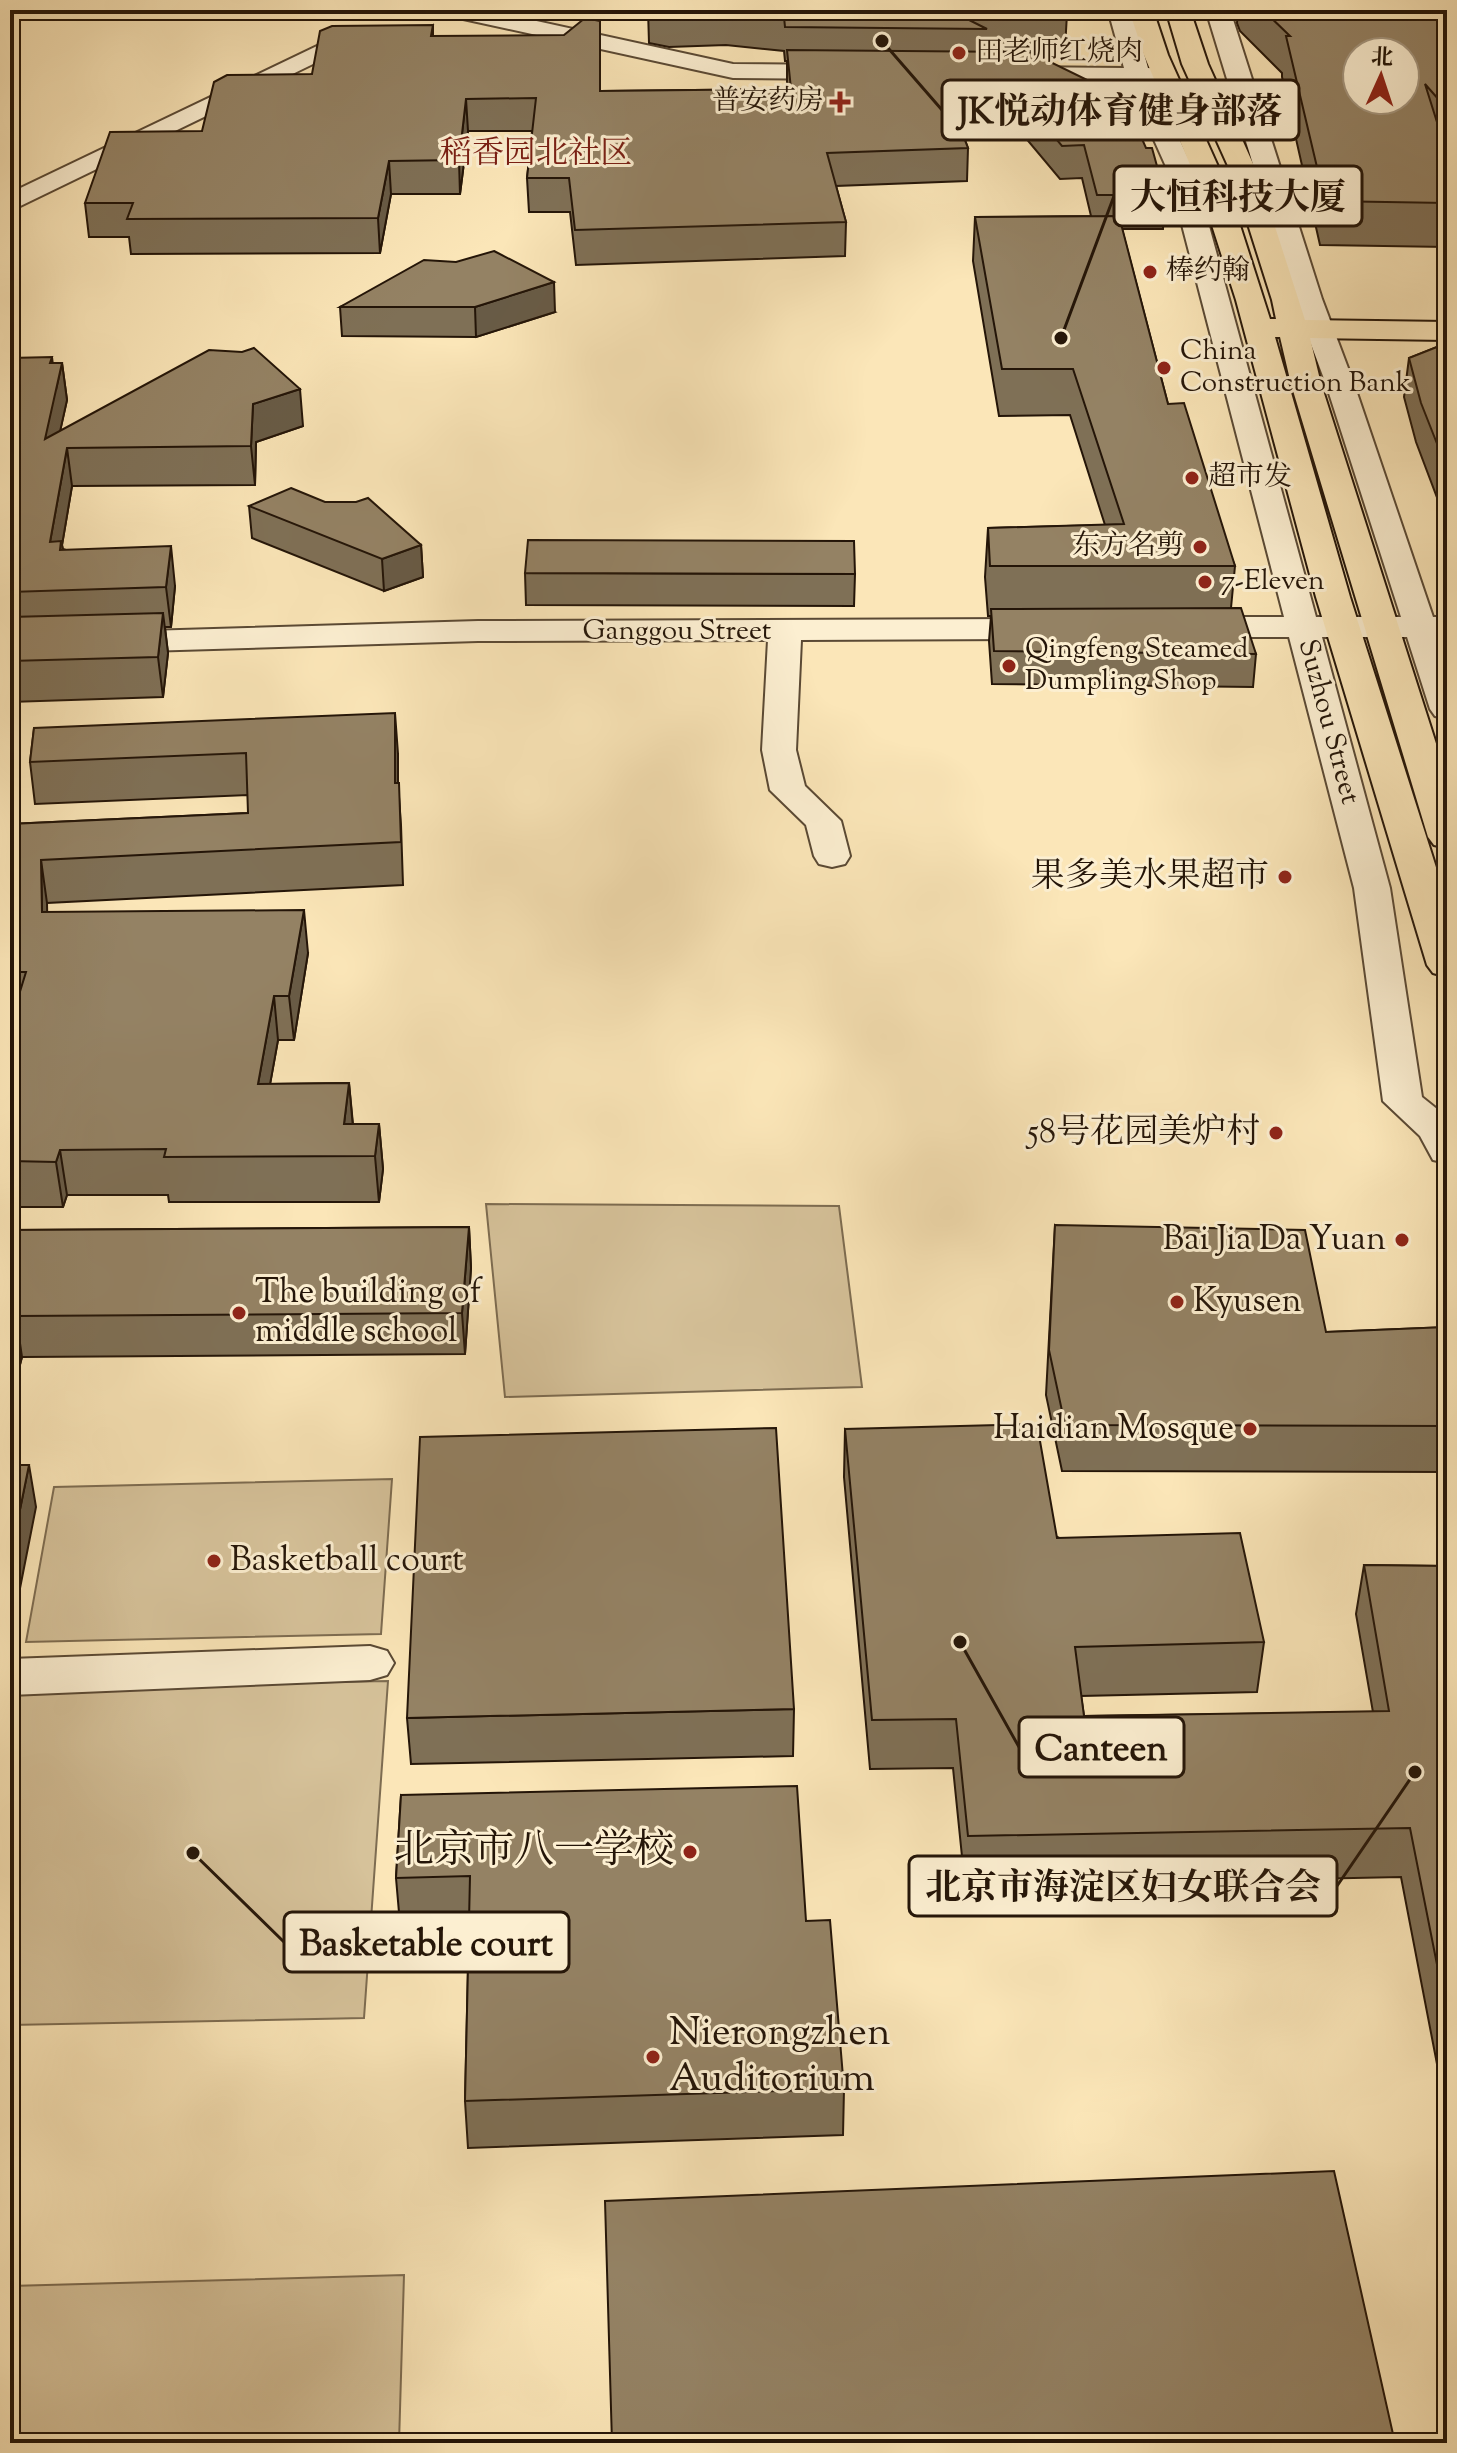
<svg xmlns="http://www.w3.org/2000/svg" width="1457" height="2453" font-family="'Sorts Mill Goudy','Noto Serif SC',serif">
<rect width="100%" height="100%" fill="#fbe6b8"/>
<filter id="stains"><feTurbulence type="fractalNoise" baseFrequency=".0025" numOctaves="4"/><feColorMatrix values="0 0 0 0 .2 0 0 0 0 .09 0 0 0 0 .02 0 0 0 .5 -.17"/></filter>
<radialGradient id="worn" r=".72"><stop offset=".6" stop-color="#630" stop-opacity="0"/><stop offset="1" stop-color="#630" stop-opacity=".3"/></radialGradient>
<!-- green -->
<path fill="#d6c29a" stroke="#7d6c51" stroke-width="2" d="M486 1204 839 1206 862 1387 505 1397Z
M392 1479 381 1634 26 1642 54 1487Z
M388 1681 364 2018 10 2025V1688Z
M404 2275 399 2443H10V2286Z"/>
<g fill="none" stroke-linecap="round" stroke-linejoin="round">
<defs>
<path id="minor" d="M442 10H486L733 64 842 65 851 67 854 72 851 77 842 79 733 78 454 17 446 15Z
M1108 10H1132L1148 68 1171 70 1174 75 1171 80 1153 82 1194 171 1316 617H1401L1326 384 1294 299 1206 10H1230L1322 299 1354 384 1433 617H1447V637H1440L1447 659V719L1435 716 1430 709 1407 637H1322L1390 888 1422 1097 1447 1117V1163L1433 1160 1420 1136 1383 1101 1354 888 1289 637H1192L1180 634 1176 627 1180 620 1192 617H1284L1168 171 1128 82 1016 81 1007 79 1004 74 1007 69 1016 67 1124 68Z
M342 34 377 36 381 41 377 46 346 48 10 211V193Z
M1046 619 1058 622 1062 629 1058 636 1046 639 801 640 796 750 805 786 841 821 850 856 845 864 832 867 819 864 814 856 806 825 770 790 762 750 768 640 478 641 10 655V635L478 621Z
M370 1646 387 1651 394 1663 387 1675 370 1680 10 1695V1659Z"/>
<path id="major" d="M1129 10H1153L1168 55 1229 191 1270 319H1276L1272 300 1233 177 1182 64 1166 10H1190L1208 64 1259 177 1305 320 1447 322V340L1310 338 1321 384 1447 778V848L1434 845 1428 837 1291 384 1280 337H1275L1350 597 1447 902V977L1433 973 1427 965 1316 597 1236 300 1201 191 1144 55Z"/>
</defs>
<!-- minor casing -->
<use href="#minor" stroke="#5a4934" stroke-width="4"/>
<!-- major casing -->
<use href="#major" stroke="#241508" stroke-width="4"/>
<!-- minor -->
<use href="#minor" fill="#fcefd1" fill-rule="evenodd"/>
<!-- major -->
<use href="#major" fill="#fbe6b8" fill-rule="evenodd"/>
</g>
<!-- wall -->
<path fill="#7f7056" stroke="#241508" stroke-width="2" d="M648 10H1063L1067 14 1065 48 1002 52 1165 195 1163 229H1122L1168 404 1235 566 1231 608 1256 654 1253 687 992 684 989 641 991 616H988L985 577 988 528 1105 525 1070 415 999 416 973 261 975 217 1091 216 1082 178 1060 179 1014 124H959L968 148 967 181 836 186 846 222 845 256 576 265 570 212H529L527 178 532 131H468L460 194H391L380 253 131 254 129 237H89L85 203 202 131 312 74 433 25V36L600 91 787 89V61H785L784 51 726 45 669 47 649 43Z
M1238 10H1447V247L1320 245 1282 77V73L1240 31 1237 23Z
M456 262 555 312 476 337 342 336 340 307Z
M1447 343V524L1416 442 1404 397 1409 358Z
M10 358 52 363H62L67 400 60 431 303 426 256 442 255 485 72 486 62 545 63 549 175 586 171 627H165L168 653 163 697 10 702Z
M325 502H356L421 545 423 577 384 591 252 538 249 506Z
M525 573 855 574 854 606 526 605Z
M34 728 398 754V783L401 825 403 885 47 903V912L308 953 294 1040H278L270 1084 349 1083 353 1124H379L383 1169 379 1202H169L168 1195H67L63 1207H10V1024L13 1016H10V824L248 813V795L35 804 30 762Z
M1055 1225 1326 1332 1447 1327V1472L1062 1471 1046 1395Z
M469 1227 471 1268 465 1354 22 1357 10 1403V1230Z
M845 1429 1264 1642 1257 1692 1081 1696 1084 1716 1373 1712 1356 1614 1364 1565 1447 1566V2116L1401 1877 965 1886 953 1768 870 1769 844 1477Z
M794 1709 793 1756 411 1764 407 1718Z
M401 1795 806 1921 844 2089 843 2135 468 2148 465 2101 469 1923 400 1924 396 1878Z"/>
<!-- shaded-wall -->
<path fill="#685b46" stroke="#241508" stroke-width="2" d="M466 99 468 131 460 194 459 160Z
M389 161 391 194 380 253 378 218Z
M554 282 555 312 476 337 475 307Z
M52 357 56 390 62 363 67 400 50 477 45 439Z
M300 389 303 426 256 442 255 485 251 446 253 404Z
M67 448 72 486 62 545 67 581 50 542Z
M421 545 423 577 384 591 382 559Z
M171 546 175 586 171 627 166 587Z
M163 613 168 653 163 697 158 657Z
M395 713 398 754V825L395 783Z
M41 860 47 903 48 956 42 912Z
M304 910 308 953 294 1040 289 996Z
M274 996 278 1040 262 1129 258 1084Z
M349 1083 353 1128 344 1124Z
M379 1124 383 1169 379 1202 375 1156Z
M60 1150 67 1195 63 1207 56 1162Z
M469 1227 471 1268 465 1354 462 1313Z
M16 1316 22 1357 10 1403V1336Z
M29 1465 36 1507 10 1639V1559Z"/>
<!-- building -->
<path fill="#948264" stroke="#241508" stroke-width="2" fill-rule="evenodd" d="M654 10H1063L1067 14 969 20 987 29 785 27 784 17 726 11 668 13Z
M1263 10H1447V109L1425 84 1447 154V203L1325 201 1286 36H1290ZM1357 52H1405V100H1357Z
M585 18 600 21V91L791 89 787 50 1030 52 1124 98 1146 148H1152L1165 195H1097L1084 145 1062 146 1016 91 946 92 968 148 827 153 846 222 575 230 569 178H527L536 98 466 99 459 160 389 161 378 218 127 219 133 203H85L110 132 202 131 214 82 227 75 312 74 320 31 332 26 433 25 431 36 564 35Z
M1119 216 1168 404 1184 403 1235 566H990L988 528 1124 524 1073 369H1002L975 217Z
M494 251 554 282 475 307H340L424 260 456 262Z
M1447 343V469L1421 403 1409 358Z
M254 348 300 389 253 404 251 446 67 448 50 542 61 541 60 550 171 546 166 587 10 592V358L52 357 50 363H62L45 439 209 350 242 352Z
M291 488 325 502H356L368 498 421 545 382 559 249 506Z
M528 540 854 541 855 574 525 573Z
M1241 608 1256 654 994 651 991 609Z
M163 613 158 657 10 661V617Z
M395 713V783H399L401 842 41 860 42 912 304 910 289 996H274L258 1084 349 1083 344 1124H379L375 1156 164 1157 166 1149 60 1150 56 1162 10 1161V1024L26 972H10V824L248 813 246 753 30 762 34 728Z
M1055 1225 1305 1230 1326 1332 1447 1327V1426L1065 1425 1049 1350Z
M469 1227 462 1313 16 1316 10 1336V1230Z
M1037 1424 1057 1538 1240 1533 1264 1642 1075 1647 1084 1716 1389 1711 1364 1565 1447 1566V2015L1410 1828 968 1836 956 1719 872 1720 845 1429Z
M776 1428 794 1709 407 1718 420 1437Z
M10 1465H29L10 1559Z
M797 1786 806 1921 830 1920 844 2089 465 2101 470 1876 396 1878 401 1795Z
M1334 2171 1395 2443H612L605 2201Z"/>
<!-- markers -->
<g fill="#8f2418" stroke="#fcefd1" stroke-width="3">
<circle cx="959" cy="53" r="8"/>
<path d="M836 90h8v8h8v8h-8v8h-8v-8h-8v-8h8z"/>
<circle cx="1150" cy="272" r="8"/>
<circle cx="1164" cy="368" r="8"/>
<circle cx="1192" cy="478" r="8"/>
<circle cx="1200" cy="547" r="8"/>
<circle cx="1205" cy="582" r="8"/>
<circle cx="1009" cy="666" r="8"/>
<circle cx="1285" cy="877" r="8"/>
<circle cx="1276" cy="1133" r="8"/>
<circle cx="1402" cy="1240" r="8"/>
<circle cx="1177" cy="1302" r="8"/>
<circle cx="239" cy="1313" r="8"/>
<circle cx="1250" cy="1429" r="8"/>
<circle cx="214" cy="1561" r="8"/>
<circle cx="690" cy="1852" r="8"/>
<circle cx="653" cy="2057" r="8"/>
</g>
<g text-anchor="middle" dominant-baseline="central" stroke-width="6" stroke-linejoin="round" paint-order="stroke">
<!-- far-poi labels -->
<g font-size="28" fill="#241508" stroke="#fcefd1" text-anchor="start">
<text x="975" y="53">田老师红烧肉</text>
<text x="824" y="102" text-anchor="end">普安药房</text>
<text x="1166" y="272">棒约翰</text>
<text x="1180" y="352">China<tspan x="1180" dy="32">Construction Bank</tspan></text>
<text x="1208" y="478">超市发</text>
<text x="1184" y="547" text-anchor="end">东方名剪</text>
<text x="1221" y="582">7-Eleven</text>
<text x="1025" y="650">Qingfeng Steamed<tspan x="1025" dy="32">Dumpling Shop</tspan></text>
</g>
<!-- far-street labels -->
<g font-size="28" fill="#241508" stroke="#fcefd1">
<text x="677" y="632">Ganggou Street</text>
<text transform="translate(1328 722) rotate(75)">Suzhou Street</text>
</g>
<!-- far-quarter labels -->
<g font-size="32" fill="#7a1f14" stroke="#fcefd1">
<text x="536" y="155">稻香园北社区</text>
</g>
<!-- poi labels -->
<g font-size="34" fill="#241508" stroke="#fcefd1" text-anchor="end">
<text x="1269" y="877">果多美水果超市</text>
<text x="1260" y="1133">58号花园美炉村</text>
<text x="1386" y="1240">Bai Jia Da Yuan</text>
<text x="255" y="1293" text-anchor="start">The building of<tspan x="255" dy="39">middle school</tspan></text>
<text x="1193" y="1302" text-anchor="start">Kyusen</text>
<text x="1234" y="1429">Haidian Mosque</text>
<text x="230" y="1561" text-anchor="start">Basketball court</text>
</g>
<!-- near-poi labels -->
<g font-size="40" fill="#241508" stroke="#fcefd1" text-anchor="end">
<text x="674" y="1852">北京市八一学校</text>
<text x="669" y="2034" text-anchor="start">Nierongzhen<tspan x="669" dy="46">Auditorium</tspan></text>
</g>
</g>
<!-- callouts -->
<path fill="none" stroke="#241508" stroke-width="3" d="M882 41L942 110M1061 338L1114 196M960 1642L1019 1747M1415 1772L1337 1886M193 1853L284 1942"/>
<g fill="#241508" stroke="#fcefd1" stroke-width="3">
<circle cx="882" cy="41" r="8"/>
<circle cx="1061" cy="338" r="8"/>
<circle cx="960" cy="1642" r="8"/>
<circle cx="1415" cy="1772" r="8"/>
<circle cx="193" cy="1853" r="8"/>
</g>
<g fill="#fcefd1" stroke="#241508" stroke-width="3">
<rect x="942" y="80" width="357" height="60" rx="8"/>
<rect x="1114" y="166" width="248" height="60" rx="8"/>
<rect x="1019" y="1717" width="165" height="60" rx="8"/>
<rect x="909" y="1856" width="428" height="60" rx="8"/>
<rect x="284" y="1912" width="285" height="60" rx="8"/>
</g>
<g font-size="36" text-anchor="middle" font-weight="bold" fill="#241508">
<text x="1120" y="123">JK悦动体育健身部落</text>
<text x="1238" y="209">大恒科技大厦</text>
<text x="1101" y="1760">Canteen</text>
<text x="1123" y="1899">北京市海淀区妇女联合会</text>
<text x="426" y="1955">Basketable court</text>
</g>
<!-- margin -->
<rect width="1457" height="2453" fill="none" stroke="#fbe6b8" stroke-width="40"/>
<rect x="12" y="12" width="1433" height="2429" fill="none" stroke="#241508" stroke-width="4"/>
<rect x="20" y="20" width="1417" height="2413" fill="none" stroke="#241508" stroke-width="2"/>
<!-- north arrow -->
<g transform="translate(1381 76) rotate(3)"><circle r="38" fill="#fcefd1" stroke="#a69881" stroke-width="2"/>
<path d="M0-6L14 30L0 20L-14 30Z" fill="#8f2418"/>
<text y="-12" font-size="22" font-weight="bold" text-anchor="middle" fill="#241508">北</text>
</g>
<rect width="100%" height="100%" filter="url(#stains)"/>
<rect width="100%" height="100%" fill="url(#worn)"/>
</svg>
